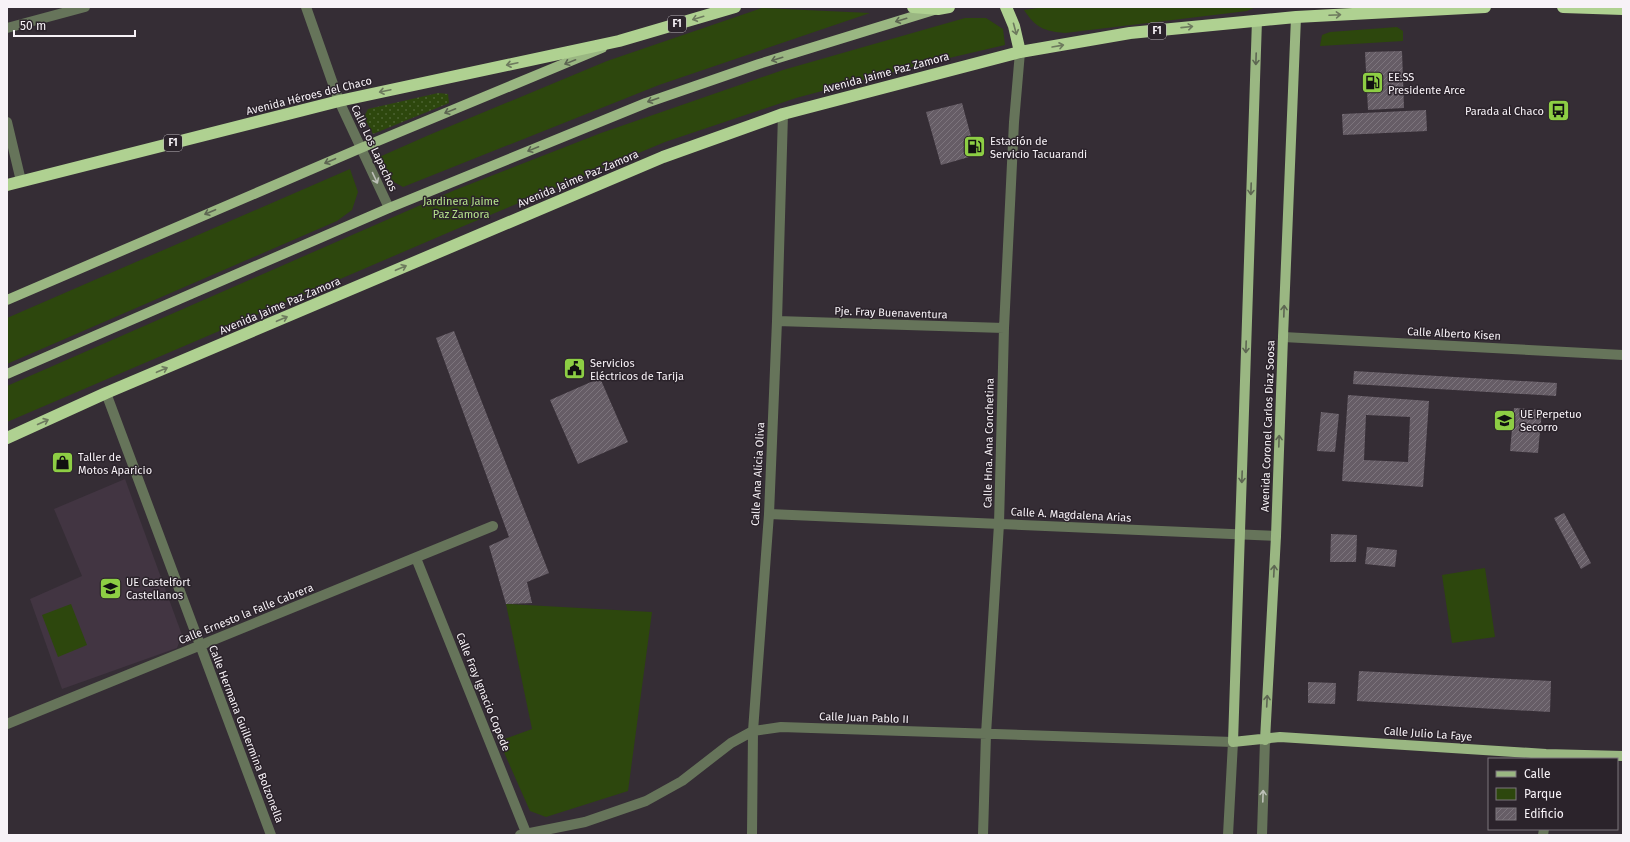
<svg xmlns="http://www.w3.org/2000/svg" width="1630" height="842" font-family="'Fira Sans',sans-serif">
<defs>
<pattern id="grass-dots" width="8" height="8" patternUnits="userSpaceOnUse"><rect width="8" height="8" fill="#2d470d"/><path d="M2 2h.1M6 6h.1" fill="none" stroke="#4c6231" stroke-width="1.8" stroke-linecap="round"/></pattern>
<pattern id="building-hatch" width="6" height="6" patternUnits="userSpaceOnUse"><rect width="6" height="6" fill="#665d66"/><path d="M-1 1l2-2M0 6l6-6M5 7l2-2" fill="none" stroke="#7d757d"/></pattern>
</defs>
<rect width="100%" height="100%" fill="#352d35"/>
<!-- built -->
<path fill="#423542" d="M125 479 182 635 177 648 62 689 30 599 82 576 54 509Z"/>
<!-- grass -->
<path fill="url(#grass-dots)" d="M438 93 448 94 449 103 373 134 364 117 368 109Z"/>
<!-- green -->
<path fill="#2d470d" d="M1045 7H1256L1247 11 1065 33C1044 31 1036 28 1024 10Z
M762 8 870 13 659 85 403 187 385 177 377 158 429 135 607 61Z
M965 18H986L1003 29 1005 45 919 65 796 98 665 142 466 225 7 422V386L455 190 601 133 783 70Z
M1397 27 1403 31V41L1320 46 1322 35 1330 32Z
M350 169 358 192 352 210 337 221 7 364V318Z
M1485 568 1495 637 1452 643 1442 575Z
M71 604 87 645 58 657 42 615Z
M506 604 652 612 628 791 546 817 530 811 499 741 532 729Z"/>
<!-- building -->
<path fill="url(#building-hatch)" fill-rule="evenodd" d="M1402 51 1404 108 1368 110 1365 52Z
M962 103 976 155 941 165 926 112Z
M1426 110 1427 131 1343 135 1342 114Z
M454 331 549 573 527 582 532 603 506 604 489 546 509 537 436 338Z
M1354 371 1557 383 1556 396 1353 384Z
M600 378 628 442 578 464 550 400Z
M1348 395 1429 401 1423 487 1342 481ZM1366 415 1410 417 1408 462 1364 460Z
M1514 408 1542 410 1538 453 1510 451Z
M1321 412 1339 414 1335 452 1317 451Z
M1564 513 1591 563 1581 569 1554 518Z
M1331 534 1357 535 1356 562H1330Z
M1367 547 1397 550 1395 567 1365 564Z
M1359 671 1551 681 1550 712 1357 701Z
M1308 682 1336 683 1335 704 1308 703Z"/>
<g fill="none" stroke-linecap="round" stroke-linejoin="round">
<!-- minor -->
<path stroke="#66745a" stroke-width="10" d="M306 7 339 101 389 208
M7 28 85 7
M7 122 21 181
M777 321 1004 328
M1283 337 1623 355
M106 393 271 835
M769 514 1276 536
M416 558 527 835
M7 724 493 526
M520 835 585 822 646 801 682 781 731 743 753 731 781 727 1233 742 1228 835
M752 835 753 731 769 514 777 321 783 114
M983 835 986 734 999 524 1004 328 1014 122 1020 52
M1262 835 1265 740
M1543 835 1544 829"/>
<!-- major -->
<path stroke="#9ab782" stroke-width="10" d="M1257 20 1233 742 1280 737 1546 754 1623 756
M7 300 361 148 602 48
M7 374 389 208 646 103 759 64 934 10
M1265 740 1276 536 1283 337 1296 17"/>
<!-- highway -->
<path stroke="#afd191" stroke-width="12" d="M913 7 938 9 949 7
M1006 7 1014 26 1020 52
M1563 7 1623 9
M7 185 339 101 619 41 735 7
M7 438 106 393 663 157 783 114 1020 52 1130 33 1296 17 1485 7"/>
</g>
<!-- one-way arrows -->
<defs><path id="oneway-shaft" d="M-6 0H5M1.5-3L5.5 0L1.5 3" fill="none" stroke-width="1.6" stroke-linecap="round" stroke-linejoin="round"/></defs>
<g stroke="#6d7a5e">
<use href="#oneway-shaft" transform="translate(1335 15) rotate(-3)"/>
<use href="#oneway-shaft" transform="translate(698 18) rotate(163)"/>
<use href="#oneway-shaft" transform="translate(1187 27) rotate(-6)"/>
<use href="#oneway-shaft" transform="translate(1015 29) rotate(75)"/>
<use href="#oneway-shaft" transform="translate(1058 46) rotate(-10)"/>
<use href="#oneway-shaft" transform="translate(512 64) rotate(168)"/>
<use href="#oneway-shaft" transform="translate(385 91) rotate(168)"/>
<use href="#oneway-shaft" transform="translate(401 268) rotate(-23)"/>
<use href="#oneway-shaft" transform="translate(282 319) rotate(-23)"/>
<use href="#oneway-shaft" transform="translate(162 370) rotate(-23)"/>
<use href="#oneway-shaft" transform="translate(43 422) rotate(-24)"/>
</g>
<g stroke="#5d6652">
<use href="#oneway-shaft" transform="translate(901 20) rotate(163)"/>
<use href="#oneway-shaft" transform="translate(777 59) rotate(163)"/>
<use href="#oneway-shaft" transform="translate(1256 59) rotate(92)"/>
<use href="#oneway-shaft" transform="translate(570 62) rotate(158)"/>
<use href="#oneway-shaft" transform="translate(653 100) rotate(161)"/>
<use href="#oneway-shaft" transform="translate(450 111) rotate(158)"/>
<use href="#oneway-shaft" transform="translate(533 149) rotate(158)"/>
<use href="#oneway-shaft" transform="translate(330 161) rotate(157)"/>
<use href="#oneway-shaft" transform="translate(1251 189) rotate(92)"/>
<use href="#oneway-shaft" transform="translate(210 212) rotate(157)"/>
<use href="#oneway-shaft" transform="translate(1284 311) rotate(-88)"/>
<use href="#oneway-shaft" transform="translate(1246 347) rotate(92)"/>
<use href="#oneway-shaft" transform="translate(1279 441) rotate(-88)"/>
<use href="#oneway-shaft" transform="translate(1242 477) rotate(92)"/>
<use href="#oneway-shaft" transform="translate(1274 571) rotate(-87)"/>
<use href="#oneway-shaft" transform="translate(1267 701) rotate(-87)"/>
</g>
<g stroke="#bdc0b8">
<use href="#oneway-shaft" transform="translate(375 178) rotate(65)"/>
<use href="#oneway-shaft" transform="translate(1263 796) rotate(-88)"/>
</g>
<!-- icons -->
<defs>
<symbol id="fuel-square" viewBox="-11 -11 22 22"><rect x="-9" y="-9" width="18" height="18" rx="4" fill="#8dce44" stroke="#2b232b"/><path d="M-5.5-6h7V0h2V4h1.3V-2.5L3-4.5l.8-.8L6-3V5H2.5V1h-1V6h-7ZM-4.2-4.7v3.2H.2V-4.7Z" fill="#111"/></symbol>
<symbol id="bus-square" viewBox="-11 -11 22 22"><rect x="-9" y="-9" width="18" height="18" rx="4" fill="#8dce44" stroke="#2b232b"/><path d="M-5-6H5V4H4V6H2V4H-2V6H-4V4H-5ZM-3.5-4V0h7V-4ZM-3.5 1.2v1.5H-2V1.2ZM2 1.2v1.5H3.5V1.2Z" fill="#111"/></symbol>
<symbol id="civic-square" viewBox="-11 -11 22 22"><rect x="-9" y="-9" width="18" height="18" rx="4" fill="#8dce44" stroke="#2b232b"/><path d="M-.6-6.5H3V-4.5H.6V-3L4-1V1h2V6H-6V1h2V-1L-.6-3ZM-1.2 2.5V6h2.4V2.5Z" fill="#111"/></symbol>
<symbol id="school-square" viewBox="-11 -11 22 22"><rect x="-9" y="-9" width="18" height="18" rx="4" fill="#8dce44" stroke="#2b232b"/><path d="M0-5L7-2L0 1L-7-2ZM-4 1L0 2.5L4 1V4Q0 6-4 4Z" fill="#111"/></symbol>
<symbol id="shop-square" viewBox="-11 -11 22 22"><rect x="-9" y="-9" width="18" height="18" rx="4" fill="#8dce44" stroke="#2b232b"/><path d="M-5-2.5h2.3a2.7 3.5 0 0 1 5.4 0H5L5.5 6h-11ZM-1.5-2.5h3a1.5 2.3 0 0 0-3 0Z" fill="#111"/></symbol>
</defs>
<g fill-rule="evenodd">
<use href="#fuel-square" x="1360" y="70" width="25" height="25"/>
<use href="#bus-square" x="1546" y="98" width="25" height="25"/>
<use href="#fuel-square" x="962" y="134" width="25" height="25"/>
<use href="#civic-square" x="562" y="356" width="25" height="25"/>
<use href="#school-square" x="1492" y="408" width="25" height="25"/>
<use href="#shop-square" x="50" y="450" width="25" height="25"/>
<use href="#school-square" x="98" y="576" width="25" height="25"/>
</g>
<g text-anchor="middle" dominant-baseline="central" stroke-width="3" stroke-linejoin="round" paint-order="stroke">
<!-- shield labels -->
<g fill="#2b232b" stroke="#bab4ba" stroke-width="1">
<rect x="668" y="16" width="18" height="16" rx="3"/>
<rect x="1148" y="23" width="18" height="16" rx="3"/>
<rect x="164" y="135" width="18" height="16" rx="3"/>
</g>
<g font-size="10" font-weight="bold" fill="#f7f2f7">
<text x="677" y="24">F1</text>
<text x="1157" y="31">F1</text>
<text x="173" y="143">F1</text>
</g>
<!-- street labels -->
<g font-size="11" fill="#f7f2f7" stroke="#2b232b">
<text transform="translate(886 73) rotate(-15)">Avenida Jaime Paz Zamora</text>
<text transform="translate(309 96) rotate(-14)">Avenida Héroes del Chaco</text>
<text transform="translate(374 148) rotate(65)">Calle Los Lapachos</text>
<text transform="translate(578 179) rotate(-23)">Avenida Jaime Paz Zamora</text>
<text transform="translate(280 306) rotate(-23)">Avenida Jaime Paz Zamora</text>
<text transform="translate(891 313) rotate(2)">Pje. Fray Buenaventura</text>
<text transform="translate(1454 334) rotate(3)">Calle Alberto Kisen</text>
<text transform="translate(1268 426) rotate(-88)">Avenida Coronel Carlos Diaz Soosa</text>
<text transform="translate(989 443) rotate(-89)">Calle Hna. Ana Conchetina</text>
<text transform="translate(758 474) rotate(-87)">Calle Ana Alicia Oliva</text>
<text transform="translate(1071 515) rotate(3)">Calle A. Magdalena Arias</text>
<text transform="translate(246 614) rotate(-22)">Calle Ernesto la Falle Cabrera</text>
<text transform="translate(483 692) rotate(68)">Calle Fray Ignacio Copede</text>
<text transform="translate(864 718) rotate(2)">Calle Juan Pablo II</text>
<text transform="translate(246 734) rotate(69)">Calle Hermana Guillermina Bolzonella</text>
<text transform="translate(1428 734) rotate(4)">Calle Julio La Faye</text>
</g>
<!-- poi labels -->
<g font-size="11" fill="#f7f2f7" stroke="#2b232b" text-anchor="start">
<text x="1388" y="77">EE.SS<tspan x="1388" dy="13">Presidente Arce</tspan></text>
<text x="1544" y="111" text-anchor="end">Parada al Chaco</text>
<text x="990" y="141">Estación de<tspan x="990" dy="13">Servicio Tacuarandi</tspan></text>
<text x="590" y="363">Servicios<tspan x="590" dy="13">Eléctricos de Tarija</tspan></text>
<text x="1520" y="414">UE Perpetuo<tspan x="1520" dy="13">Secorro</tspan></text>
<text x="78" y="457">Taller de<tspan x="78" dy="13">Motos Aparicio</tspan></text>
<text x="126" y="582">UE Castelfort<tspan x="126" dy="13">Castellanos</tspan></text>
</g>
<!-- park labels -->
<g font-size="11" fill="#b4e18a" stroke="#2b232b">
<text x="461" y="201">Jardinera Jaime<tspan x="461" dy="13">Paz Zamora</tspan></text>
</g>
</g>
<!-- border -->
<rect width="1630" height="842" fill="none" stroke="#f7f2f7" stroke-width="16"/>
<!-- legend -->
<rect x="1488" y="758" width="130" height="72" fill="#2b232b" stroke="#7d767d"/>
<rect x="1496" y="771" width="20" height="6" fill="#9ab782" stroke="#7d767d"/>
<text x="1524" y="778" font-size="12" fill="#f7f2f7">Calle</text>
<rect x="1496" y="788" width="20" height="12" fill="#2d470d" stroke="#7d767d"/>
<text x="1524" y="798" font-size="12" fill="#f7f2f7">Parque</text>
<rect x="1496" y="808" width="20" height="12" fill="url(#building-hatch)" stroke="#7d767d"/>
<text x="1524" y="818" font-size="12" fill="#f7f2f7">Edificio</text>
<!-- scale -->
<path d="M14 30v6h121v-6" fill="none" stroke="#f7f2f7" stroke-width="2"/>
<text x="20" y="30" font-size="12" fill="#f7f2f7" stroke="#2b232b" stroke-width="3" paint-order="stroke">50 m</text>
</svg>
